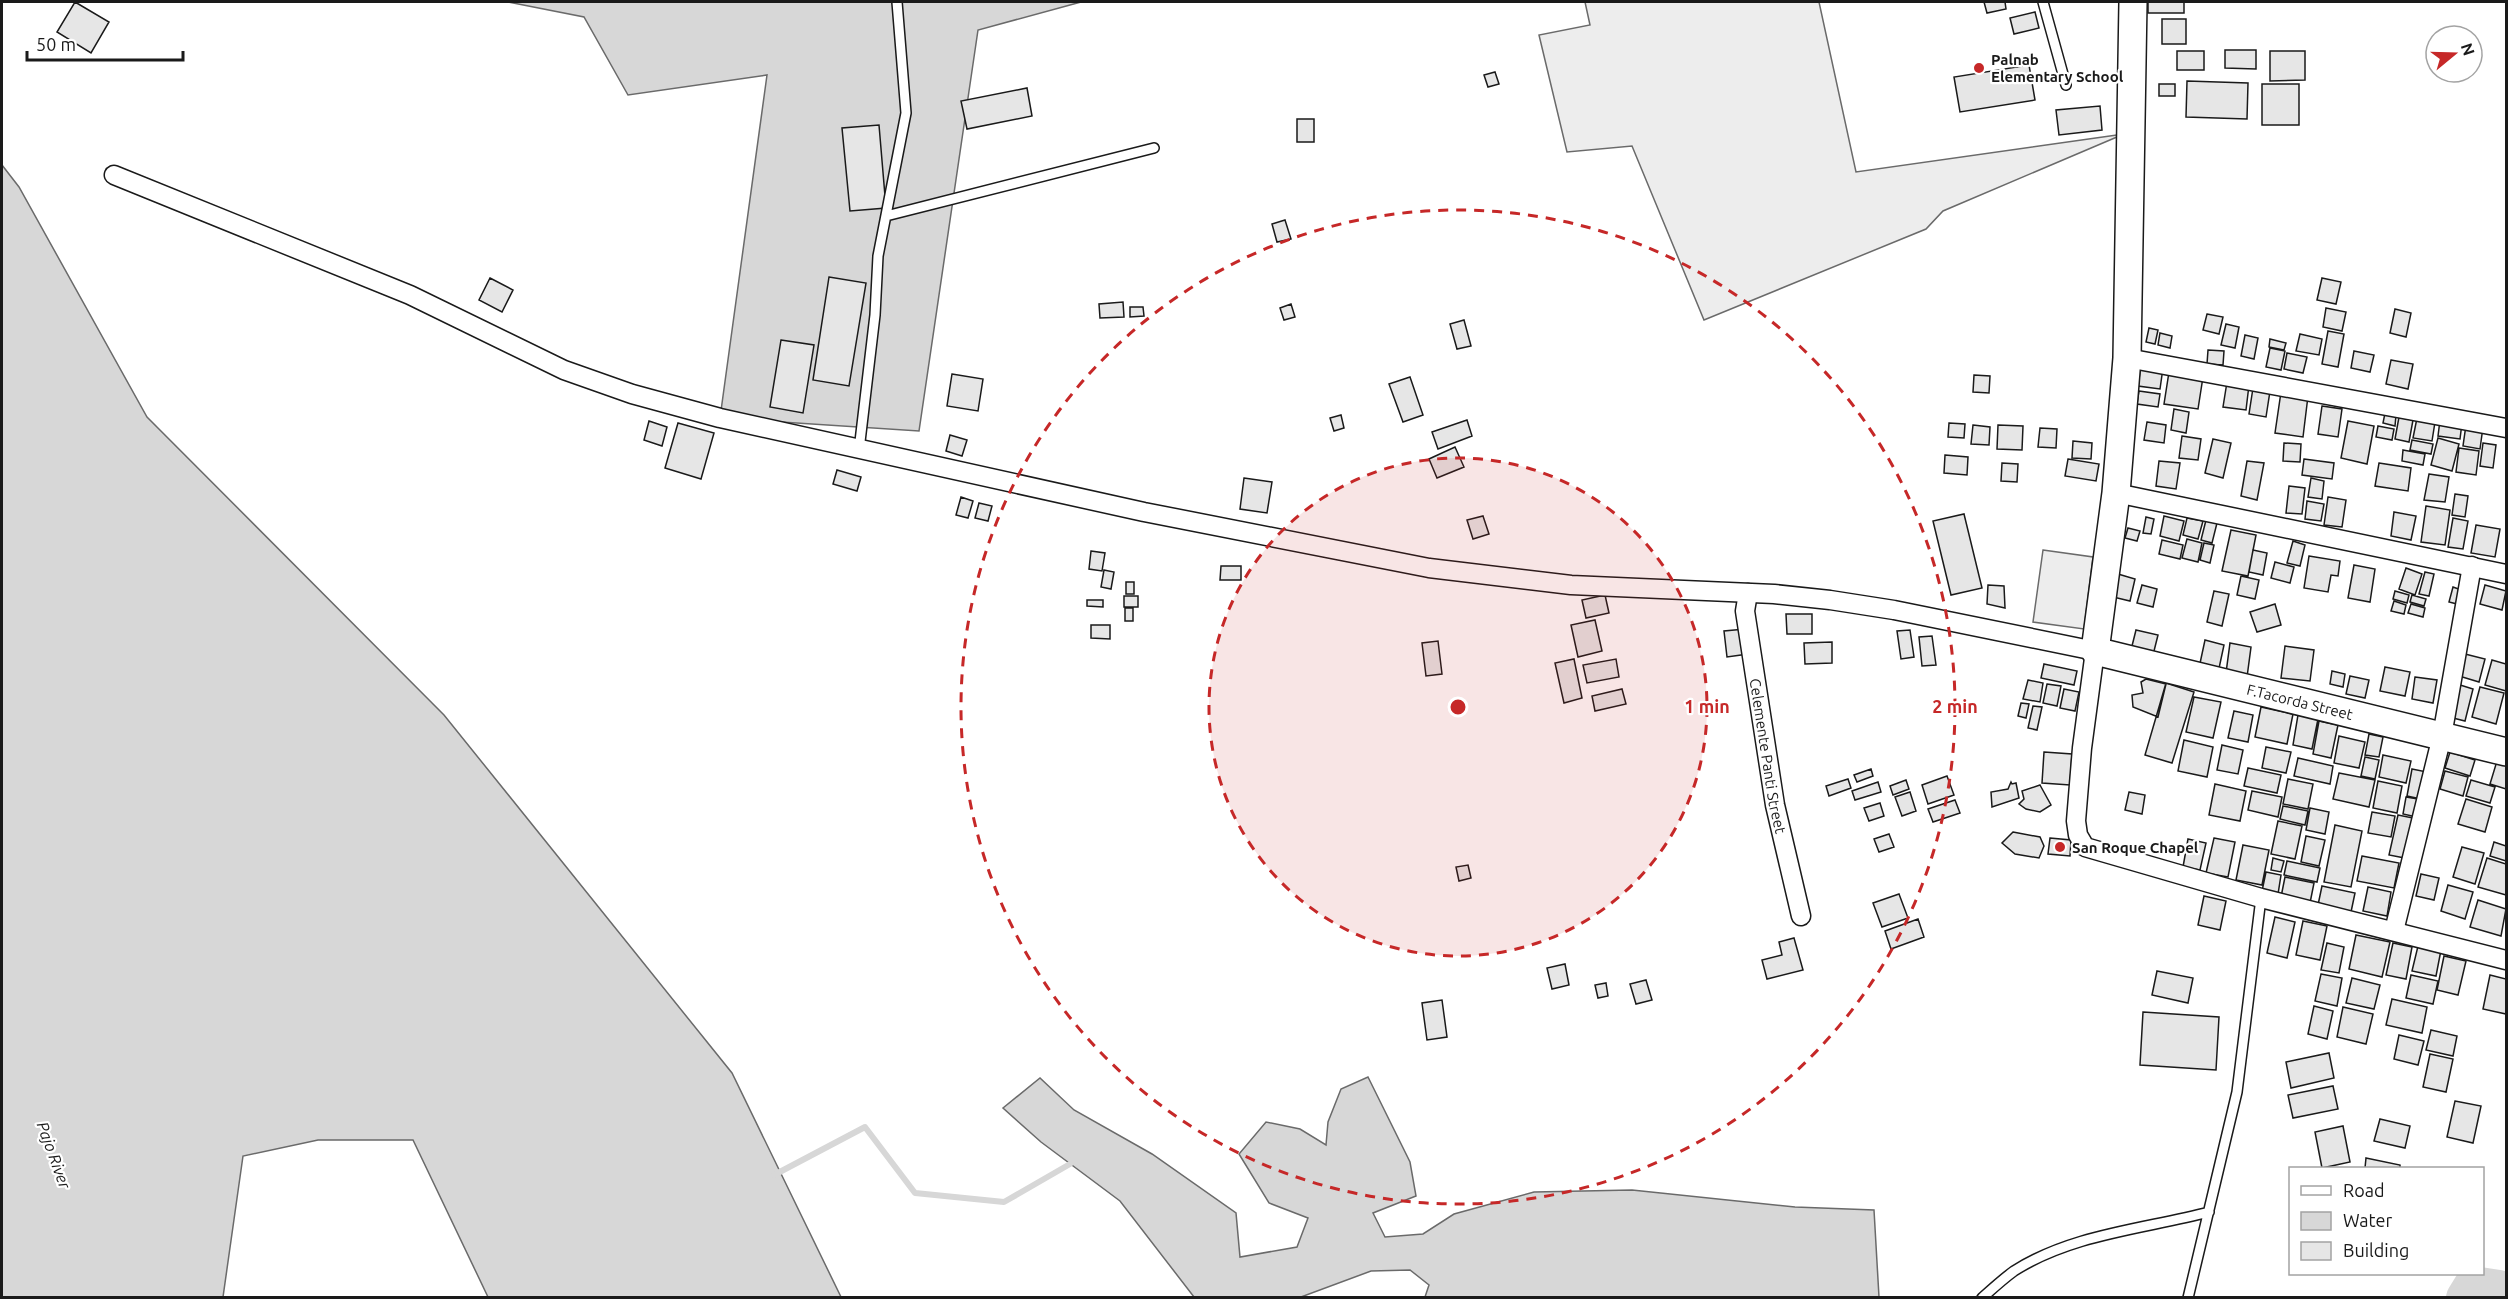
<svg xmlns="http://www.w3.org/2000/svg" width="2508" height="1299" font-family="Ubuntu,sans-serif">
<rect width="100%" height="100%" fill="#fff"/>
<!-- built -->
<path fill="#ededed" stroke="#6a6a6a" stroke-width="1.5" d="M1585 2H1819L1856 172 2124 134 1943 211 1926 229 1704 320 1632 146 1567 152 1539 35 1590 25Z
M2043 550 2093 557 2084 629 2033 622Z"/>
<!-- water -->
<path fill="#d7d7d7" stroke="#6a6a6a" stroke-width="1.5" d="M508 2H1081L978 30 919 431 720 418 767 75 628 95 584 17Z
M2 165 19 187 147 417 444 715 732 1073 841 1297H488L413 1140H318L243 1156 223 1297H2Z
M1368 1077 1410 1162 1416 1196 1373 1213 1385 1237 1423 1234 1454 1214 1534 1192 1632 1190 1795 1207 1874 1210 1879 1297H1425L1429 1285 1410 1270 1371 1271 1301 1297H1194L1120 1201 1041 1142 1003 1108 1040 1078 1074 1110 1152 1154 1236 1213 1240 1257 1297 1247 1308 1218 1269 1203 1239 1154 1266 1122 1300 1129 1326 1145 1328 1122 1341 1089Z"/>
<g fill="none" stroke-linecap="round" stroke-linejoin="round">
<!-- stream -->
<path stroke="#d7d7d7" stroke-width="6" d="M774 1175 865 1127 915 1193 1004 1202 1070 1164"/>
<!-- river -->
<path stroke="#d7d7d7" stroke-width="38" d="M2465 1298 2473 1285 2499 1289 2506 1293"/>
</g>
<!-- building -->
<path fill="#e6e6e6" stroke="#1a1a1a" stroke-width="1.5" d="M75 2 109 22 91 53 57 32Z
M1984 2H2005L2006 9 1987 13Z
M2148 2H2184V13H2148Z
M2035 12 2039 28 2014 34 2010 18Z
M2162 19H2186V44H2162Z
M2225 50H2256V69L2225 68Z
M2177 51H2204V70H2177Z
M2270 51H2305V80L2270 81Z
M2029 65 2035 100 1960 112 1954 77Z
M1495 72 1499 84 1488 87 1484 75Z
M2187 81 2248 83 2247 119 2186 117Z
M2159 84H2175V96H2159Z
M2262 84H2299V125H2262Z
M1027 88 1032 116 967 129 961 101Z
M2100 106 2102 130 2059 135 2056 110Z
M1297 119H1314V142H1297Z
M879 125 886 208 850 211 842 128Z
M1285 220 1291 239 1277 242 1272 224Z
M829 277 866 283 849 386 813 380Z
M490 278 513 290 502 312 479 300Z
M2322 278 2341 282 2336 304 2317 300Z
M1123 302 1124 317 1100 318 1099 304Z
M1291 304 1295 317 1284 320 1280 308Z
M1130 307H1143L1144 316 1130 317Z
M2326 308 2346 312 2342 331 2323 327Z
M2395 309 2411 313 2406 337 2390 333Z
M2207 314 2223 317 2219 334 2203 330Z
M1464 320 1471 346 1457 349 1450 324Z
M2226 324 2239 327 2235 348 2221 345Z
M2149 328 2158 330 2155 344 2146 342Z
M2328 331 2344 334 2338 367 2322 364Z
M2160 333 2172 336 2170 348 2158 345Z
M2300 334 2322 339 2319 355 2296 351Z
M2245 335 2258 338 2254 359 2241 356Z
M2270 339 2286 343 2284 350 2269 347Z
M781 340 814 345 803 413 770 407Z
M2270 348 2285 351 2281 370 2266 367Z
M2208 350 2224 351 2223 365 2207 364Z
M2354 351 2374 355 2370 372 2351 368Z
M2287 353 2307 357 2303 373 2284 369Z
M2391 360 2413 364 2408 389 2386 384Z
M2141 365 2163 368 2160 389 2138 386Z
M2169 372 2203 377 2198 409 2164 404Z
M952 374 983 379 978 411 947 406Z
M1974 375 1990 376 1989 393 1973 392Z
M1410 377 1423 415 1403 422 1389 384Z
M2227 382 2249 385 2246 410 2223 407Z
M2253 388 2270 391 2266 417 2249 414Z
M2139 391 2160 394 2158 407 2137 404Z
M2281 392 2308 396 2303 437 2275 433Z
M2322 406 2342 409 2338 437 2318 434Z
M2174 409 2189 412 2186 433 2171 430Z
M2385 413 2396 415 2395 426 2383 423Z
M1341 415 1344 428 1334 431 1330 418Z
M2399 417 2413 420 2409 442 2395 439Z
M2417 418 2435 422 2432 441 2413 438Z
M1467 420 1472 436 1438 449 1432 432Z
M2440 420 2462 423 2460 439 2438 436Z
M649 421 667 427 662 446 644 440Z
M2348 421 2374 426 2367 464 2341 458Z
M2147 422 2166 425 2164 443 2144 440Z
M678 423 714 433 701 479 665 468Z
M1949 423 1965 424 1964 438 1948 437Z
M1973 425 1990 427 1989 445 1971 444Z
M1998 425 2023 426 2022 450 1997 449Z
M2466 425 2483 427 2480 449 2463 446Z
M2378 426 2394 429 2392 440 2376 437Z
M2040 428 2057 429 2056 448 2038 447Z
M950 435 967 440 962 456 946 451Z
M2182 436 2201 439 2198 460 2179 458Z
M2438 438 2459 444 2452 471 2431 465Z
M2213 439 2231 443 2223 478 2205 473Z
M2412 440 2433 444 2431 454 2410 450Z
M2073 441 2092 443 2091 459 2072 458Z
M2284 443 2301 444 2300 462 2283 461Z
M2483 443 2496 445 2493 468 2480 466Z
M1455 447 1464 467 1437 478 1429 459Z
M2459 448 2479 451 2476 475 2456 472Z
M2403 450 2425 454 2423 465 2402 461Z
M1945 455 1968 457 1967 475 1944 473Z
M2068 459 2099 464 2096 481 2065 476Z
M2304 459 2334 463 2332 479 2302 475Z
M2159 461 2180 463 2176 489 2156 486Z
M2247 461 2264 463 2257 500 2241 496Z
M2002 463 2018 464 2017 482 2001 481Z
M2379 463 2411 468 2408 491 2375 486Z
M837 470 861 477 857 491 833 484Z
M2429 474 2449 477 2445 502 2424 500Z
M1244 478 1272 482 1267 513 1240 509Z
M2311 478 2324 481 2322 499 2308 497Z
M2289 486 2305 488 2302 514 2286 513Z
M2455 494 2468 496 2465 517 2452 515Z
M961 497 973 501 968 518 956 515Z
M2328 497 2346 500 2342 527 2324 525Z
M2307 501 2324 504 2321 521 2305 519Z
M979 503 992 506 988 521 975 518Z
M2426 506 2450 510 2445 545 2421 542Z
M2394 512 2416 516 2411 540 2391 536Z
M1964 514 1982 588 1951 595 1933 521Z
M1483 516 1489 534 1473 539 1467 520Z
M2164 516 2184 521 2179 541 2160 536Z
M2146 517 2154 519 2151 534 2143 533Z
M2187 518 2203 521 2198 539 2183 535Z
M2453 518 2468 521 2463 549 2448 547Z
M2206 520 2217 523 2212 543 2201 540Z
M2476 525 2500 529 2495 557 2471 553Z
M2128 528 2140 531 2137 541 2125 538Z
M2231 530 2256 535 2248 576 2222 571Z
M2187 539 2202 543 2198 562 2182 558Z
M2162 540 2183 545 2180 559 2159 554Z
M2293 541 2305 545 2300 566 2287 563Z
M2204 543 2214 545 2210 563 2200 560Z
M2253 550 2267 553 2263 575 2249 572Z
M1091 551 1105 553 1102 571 1089 569Z
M2309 556 2340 561 2338 576 2331 575 2328 592 2304 588Z
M2275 562 2294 567 2290 583 2271 578Z
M2354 565 2375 569 2370 602 2348 598Z
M1221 566H1241V580H1220Z
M2406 568 2422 574 2415 595 2399 589Z
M1104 570 1114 572 1111 589 1101 587Z
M2425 572 2434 574 2429 596 2419 594Z
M2118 574 2135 579 2130 601 2113 597Z
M2241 576 2259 580 2255 599 2237 595Z
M1126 582H1134V594H1126Z
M1988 585 2004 586 2005 608 1987 604Z
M2142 585 2157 589 2153 607 2137 603Z
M2485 585 2506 591 2502 610 2480 604Z
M2453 587 2464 591 2461 605 2449 602Z
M2214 591 2229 594 2222 626 2207 622Z
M2395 591 2409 595 2407 603 2393 599Z
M1605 595 1609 613 1586 618 1582 600Z
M2412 595 2426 599 2424 606 2410 602Z
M1124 596H1138V607H1124Z
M1087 600H1103V607L1087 606Z
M2394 601 2406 605 2404 614 2391 611Z
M2275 604 2281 625 2257 632 2250 612Z
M2411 604 2425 608 2423 617 2408 613Z
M1125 608H1133V621H1125Z
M1786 614H1812V634H1787Z
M1595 620 1602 651 1578 657 1571 625Z
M1091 625H1110V639L1091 638Z
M1745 629 1748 654 1727 657 1724 631Z
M1910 630 1914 657 1901 659 1897 631Z
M2136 630 2158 635 2152 659 2130 654Z
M1932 636 1936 665 1922 666 1919 637Z
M2205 640 2224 645 2218 673 2199 668Z
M1438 641 1442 674 1426 676 1422 643Z
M1832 642V663L1805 664 1804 643Z
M2230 643 2251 647 2247 677 2226 673Z
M2285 646 2314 650 2310 681 2281 678Z
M2465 654 2485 659 2479 682 2459 676Z
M1574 659 1582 698 1564 703 1555 663Z
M1616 659 1619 677 1587 683 1583 665Z
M2492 660 2506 664V691L2485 685Z
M2044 664 2077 671 2074 685 2041 678Z
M2385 667 2410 672 2405 696 2380 691Z
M2332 671 2345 674 2343 687 2330 684Z
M2350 676 2369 680 2365 698 2346 694Z
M2415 677 2437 680 2433 703 2412 699Z
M2146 679 2166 684 2158 717 2133 707 2132 695 2143 693 2141 682Z
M2028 680 2043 683 2040 702 2023 699Z
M2166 683 2194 692 2172 763 2145 755Z
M2047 684 2061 686 2057 706 2043 703Z
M2457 684 2473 689 2465 721 2449 717Z
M2480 687 2504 693 2496 724 2472 717Z
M1622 689 1626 704 1595 711 1592 696Z
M2064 689 2079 692 2075 711 2060 708Z
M2194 697 2221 702 2213 738 2186 732Z
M2021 703 2029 704 2026 718 2018 716Z
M2033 706 2042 707 2037 730 2028 728Z
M2261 707 2293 714 2287 744 2255 737Z
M2234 711 2253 715 2248 742 2228 738Z
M2298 715 2318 719 2312 749 2293 745Z
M2319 721 2338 725 2331 758 2313 754Z
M2369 734 2383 737 2379 757 2365 755Z
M2339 736 2365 742 2359 768 2334 763Z
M2184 740 2213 747 2207 777 2178 771Z
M2222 745 2243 750 2238 774 2217 770Z
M2266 747 2291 752 2286 773 2262 768Z
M2044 752 2072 754 2070 785 2042 783Z
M2450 752 2475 760 2470 776 2445 768Z
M2383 755 2411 761 2406 783 2379 777Z
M2365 757 2379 760 2375 779 2361 776Z
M2298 758 2333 766 2330 784 2294 776Z
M2497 761 2506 764V789L2490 784Z
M2248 768 2281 775 2277 793 2244 786Z
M1871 769 1873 776 1857 782 1854 775Z
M2412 769 2427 772 2421 799 2407 796Z
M2445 771 2468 777 2463 796 2440 789Z
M2339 773 2375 780 2369 807 2333 799Z
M1947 776 1954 795 1928 804 1922 785Z
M1848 779 1851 788 1829 796 1826 786Z
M2288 779 2313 784 2308 809 2283 804Z
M1906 780 1909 789 1893 795 1890 786Z
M2471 780 2495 787 2490 803 2466 796Z
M2378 781 2402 786 2397 813 2373 808Z
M1878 782 1881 792 1855 800 1852 791Z
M2011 782 2012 784 2016 783 2019 798 1992 807 1991 792 2008 789Z
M2215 784 2246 791 2240 821 2209 815Z
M2040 785 2051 805 2040 812 2026 809 2019 804 2024 799 2022 791Z
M2252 791 2282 797 2278 817 2248 810Z
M1910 792 1916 811 1902 816 1895 797Z
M2129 792 2145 795 2142 814 2125 810Z
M2406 797 2424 800 2421 818 2403 814Z
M2466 799 2492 807 2485 832 2458 824Z
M1955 800 1960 813 1933 822 1928 809Z
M1880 803 1884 816 1869 821 1864 808Z
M2283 806 2308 811 2305 825 2280 819Z
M2310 808 2329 812 2325 834 2306 830Z
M2372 812 2395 816 2391 837 2368 833Z
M2398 815 2418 819 2410 859 2389 855Z
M2278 821 2302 826 2295 859 2271 854Z
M2335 825 2362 831 2351 887 2324 882Z
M2013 832 2040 837 2044 846 2039 858 2015 854 2002 843Z
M1889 834 1894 847 1879 852 1874 839Z
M2306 836 2325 840 2319 866 2301 862Z
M2050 838 2071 840 2070 856 2048 854Z
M2214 838 2235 842 2228 877 2206 873Z
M2188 839 2206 843 2200 870 2183 867Z
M2494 842 2506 846V861L2490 856Z
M2243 845 2269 850 2262 885 2236 880Z
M2462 847 2484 853 2475 884 2453 877Z
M2362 856 2399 863 2394 888 2357 881Z
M2273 858 2284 861 2281 872 2271 870Z
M2487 858 2506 864V895L2478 887Z
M2287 861 2320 868 2317 882 2284 875Z
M1468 865 1471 878 1459 881 1456 867Z
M2266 872 2281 875 2278 894 2262 891Z
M2421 874 2439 878 2434 900 2416 896Z
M2285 877 2314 883 2310 903 2281 897Z
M2448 885 2473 892 2465 919 2441 911Z
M2322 886 2355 893 2351 912 2318 905Z
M2368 887 2391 892 2387 916 2363 911Z
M1899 894 1908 918 1882 927 1873 903Z
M2204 896 2226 901 2220 930 2198 925Z
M2478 900 2506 909 2501 936 2470 927Z
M2275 917 2295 922 2287 958 2267 953Z
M1918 919 1924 937 1891 949 1885 931Z
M2303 921 2327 926 2320 960 2296 955Z
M2356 935 2390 942 2382 977 2349 969Z
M1794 938 1803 970 1767 979 1762 960 1782 955 1779 942Z
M2327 943 2344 947 2339 973 2321 970Z
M2393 943 2412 947 2406 979 2386 975Z
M2418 946 2441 950 2436 976 2412 971Z
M2444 956 2466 961 2458 995 2437 990Z
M1565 964 1569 985 1552 989 1547 968Z
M2157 971 2193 978 2188 1003 2152 995Z
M2321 974 2342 978 2337 1006 2315 1001Z
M2411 975 2438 981 2433 1004 2406 998Z
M2490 975 2506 979V1014L2483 1009Z
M2352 978 2380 985 2374 1009 2346 1003Z
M1646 980 1652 1000 1636 1004 1630 984Z
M1606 983 1608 996 1598 998 1595 985Z
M2392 999 2427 1007 2422 1033 2386 1025Z
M1442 1000 1447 1037 1427 1040 1422 1003Z
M2314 1006 2333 1011 2327 1039 2308 1034Z
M2343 1007 2373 1014 2366 1044 2337 1037Z
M2143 1012 2219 1017 2216 1070 2140 1065Z
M2431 1030 2457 1036 2453 1056 2426 1050Z
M2399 1035 2424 1041 2418 1065 2394 1059Z
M2329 1053 2334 1078 2291 1088 2286 1062Z
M2430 1054 2453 1059 2446 1092 2423 1087Z
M2333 1086 2338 1109 2293 1118 2288 1095Z
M2455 1101 2481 1106 2473 1143 2447 1137Z
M2380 1119 2410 1126 2405 1148 2374 1141Z
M2343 1126 2350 1162 2322 1168 2315 1132Z
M2366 1158 2400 1165V1168H2365Z"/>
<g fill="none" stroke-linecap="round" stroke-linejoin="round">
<defs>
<path id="lane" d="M2043 2 2066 85
M886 216 1154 148
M859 450 875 315 878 256 906 113 897 2
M1982 1298C1992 1289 2003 1279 2014 1271 2072 1234 2144 1229 2209 1212
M2188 1298 2237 1092 2261 898"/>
<g id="street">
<path d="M114 175 410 295 564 370 632 394 720 418 1144 512 1429 568 1571 585 1774 594 1830 600 1894 610 2095 651 2082 748 2076 821 2078 835 2085 847 2261 898 2506 960"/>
<path d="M2127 358 2506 428"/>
<path d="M2116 493 2506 574"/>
<path id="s1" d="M1748 593 1745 611 1775 805 1801 916"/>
<path d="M2394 931 2442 736 2472 566"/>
</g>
<g id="secondary">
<path id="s2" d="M2133 2 2127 358 2116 493 2095 651 2506 752"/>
</g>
</defs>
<!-- lane casing -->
<use href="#lane" stroke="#1a1a1a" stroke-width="12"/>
<!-- street casing -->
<use href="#street" stroke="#1a1a1a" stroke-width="21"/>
<!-- secondary casing -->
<use href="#secondary" stroke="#1a1a1a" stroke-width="30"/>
<!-- lane -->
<use href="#lane" stroke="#fff" stroke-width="9"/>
<!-- street -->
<use href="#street" stroke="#fff" stroke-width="18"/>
<!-- secondary -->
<use href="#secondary" stroke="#fff" stroke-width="27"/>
</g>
<!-- distance rings -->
<circle cx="1458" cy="707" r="249" fill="#c62828" fill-opacity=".12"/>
<g fill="none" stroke="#c62828" stroke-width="3" stroke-dasharray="10 8">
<circle cx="1458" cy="707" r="249"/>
<circle cx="1458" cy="707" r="497"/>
</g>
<!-- markers -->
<g fill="#c62828" stroke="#fff" stroke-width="2">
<circle cx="1979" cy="68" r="6"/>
<circle cx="2060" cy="847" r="6"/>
</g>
<g text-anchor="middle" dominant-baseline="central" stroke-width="4.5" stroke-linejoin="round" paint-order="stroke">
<!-- poi labels -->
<g font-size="15" font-weight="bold" fill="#1a1a1a" stroke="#fff" text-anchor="start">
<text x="1991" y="59">Palnab<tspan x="1991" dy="17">Elementary School</tspan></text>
<text x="2072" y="847">San Roque Chapel</text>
</g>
<!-- street labels -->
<g font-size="15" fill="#1a1a1a" stroke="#fff">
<text stroke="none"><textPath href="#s2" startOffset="862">F.Tacorda Street</textPath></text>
<text stroke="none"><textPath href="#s1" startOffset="165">Celemente Panti Street</textPath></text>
</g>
<!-- water labels -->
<g font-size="16" font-style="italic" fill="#1a1a1a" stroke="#fff">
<text transform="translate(54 1155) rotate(70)">Pajo River</text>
</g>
</g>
<circle cx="1458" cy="707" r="9" fill="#c62828" stroke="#fff" stroke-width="3"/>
<g font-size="18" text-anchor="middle" font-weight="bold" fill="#c62828" stroke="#fff" stroke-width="4.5" stroke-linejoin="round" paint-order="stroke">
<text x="1707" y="713">1 min</text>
<text x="1955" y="713">2 min</text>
</g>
<!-- border -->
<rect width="2508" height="1299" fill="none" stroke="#1a1a1a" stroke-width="6"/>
<!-- legend -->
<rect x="2289" y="1167" width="195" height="108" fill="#ffffff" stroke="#a3a3a3" stroke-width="1.5"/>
<rect x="2301" y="1186" width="30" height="9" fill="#ffffff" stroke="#a3a3a3" stroke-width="1.5"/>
<text x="2343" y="1197" font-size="18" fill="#1a1a1a">Road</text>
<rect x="2301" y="1212" width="30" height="18" fill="#d7d7d7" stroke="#a3a3a3" stroke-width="1.5"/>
<text x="2343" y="1227" font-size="18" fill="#1a1a1a">Water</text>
<rect x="2301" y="1242" width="30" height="18" fill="#e6e6e6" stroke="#a3a3a3" stroke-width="1.5"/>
<text x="2343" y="1257" font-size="18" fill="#1a1a1a">Building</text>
<!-- north arrow -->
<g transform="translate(2454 54) rotate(71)"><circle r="28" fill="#ffffff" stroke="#a3a3a3" stroke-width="1.5"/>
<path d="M0-4.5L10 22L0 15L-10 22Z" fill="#c62828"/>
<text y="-9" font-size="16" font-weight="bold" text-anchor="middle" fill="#1a1a1a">N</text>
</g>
<!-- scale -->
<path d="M27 51v9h156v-9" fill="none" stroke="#1a1a1a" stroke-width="3"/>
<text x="36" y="51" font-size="18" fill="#1a1a1a" stroke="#ffffff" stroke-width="4.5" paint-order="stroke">50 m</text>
</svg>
